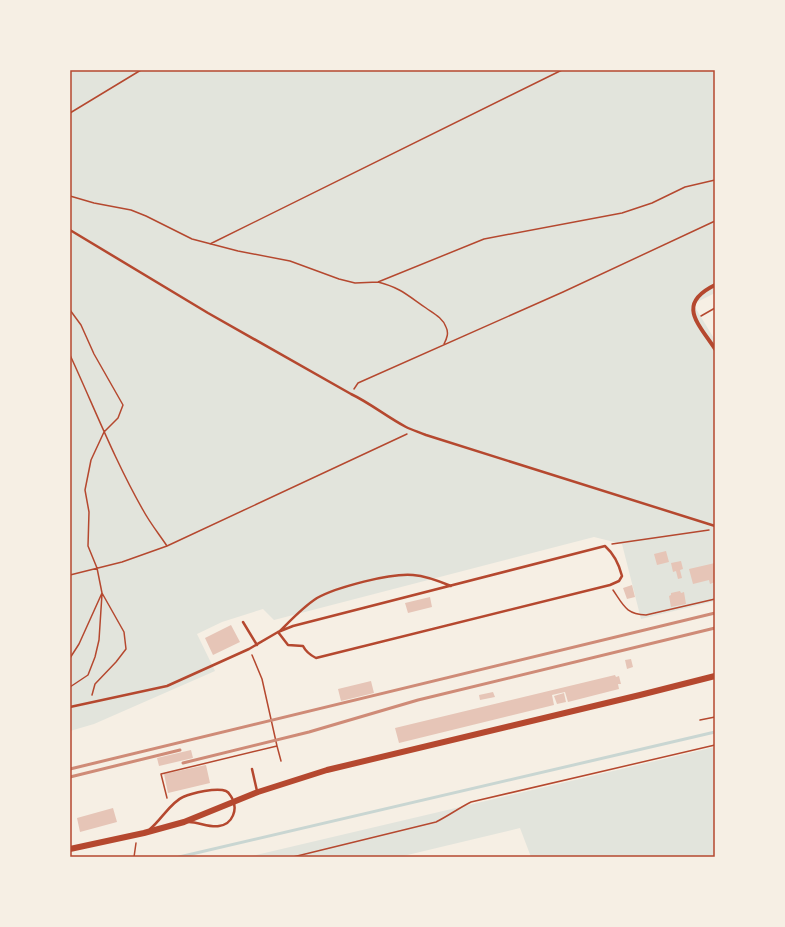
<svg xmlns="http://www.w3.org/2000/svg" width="785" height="927" font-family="'Fira Sans Condensed',sans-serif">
<rect width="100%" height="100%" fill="#f6efe4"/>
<!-- green -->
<path fill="#e2e4dc" d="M70 70H715V293L693 304 715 340V601L641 619 622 544 594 537 274 620 263 609 222 622 197 634 215 671 94 724 70 731Z
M715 747V857H531L520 828 399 857H248Z"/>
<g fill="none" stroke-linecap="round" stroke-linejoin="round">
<!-- stream -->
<path stroke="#c9d6d2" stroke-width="3" d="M179 857 715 732"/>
</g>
<!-- building -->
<path fill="#e6c5b7" d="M666 551 669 562 657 565 654 554Z
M681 561 683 569 680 570 682 578 678 579 676 571 673 572 671 563Z
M715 563V582L710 584 709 580 693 584 689 569Z
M632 585 635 597 627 599 623 588Z
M680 591 681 593 684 592 686 604 671 607 669 596 671 595V593Z
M430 597 432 607 408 613 405 603Z
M231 625 240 642 213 655 205 638Z
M631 659 633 667 627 669 625 660Z
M615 675 616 677 619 676 621 684H618L619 689 568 702 565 692 552 695 554 705 399 743 395 728Z
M371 681 374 693 341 701 338 689Z
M493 692 495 697 480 700 479 695Z
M564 693 566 702 557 704 554 696Z
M191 750 193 758 159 766 157 758Z
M206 765 210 783 168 793 164 774Z
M113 808 117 822 80 832 77 818Z"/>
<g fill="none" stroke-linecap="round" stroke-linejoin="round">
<!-- path -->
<path stroke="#b5482f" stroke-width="1.5" d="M70 113 141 70
M70 196 94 203 131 210 146 216 192 239 238 251 290 261 339 279 355 283 378 282 484 239 622 213 652 203 685 187 715 180
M210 244 562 70
M378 282C401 288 407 295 426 308 433 313 443 318 446 327 449 333 447 338 444 344
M70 310 81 325 94 354 123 405 118 418 104 432 91 460 85 490 89 512 88 546 97 568 102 593 79 644 70 658
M701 316 715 308
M70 355C94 407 115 461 143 510 150 523 159 534 167 546
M354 389 358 383 563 292 715 221
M612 544 709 530
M70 575 122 562 167 546 407 434
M613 590C624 606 626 614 646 615L715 599
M70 687 88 675 95 657 99 640 102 594
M92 695 95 684 116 662 126 649 124 632 102 593
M700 720 715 717
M277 746 281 761
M167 798 161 774 277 746 262 679 252 655
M134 857 136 843
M293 857 436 822C448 816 459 808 471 802L715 745"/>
<!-- service -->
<path stroke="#b5482f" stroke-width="2.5" d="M70 230 208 313 351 394C370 403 387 417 406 427 412 430 419 432 426 435L715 526
M243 622 257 645
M280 631C292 619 303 607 317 598 337 587 390 573 413 575 426 576 439 581 451 586
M70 707 167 686 249 649 278 632 293 626 605 546C614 554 619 564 622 576L619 581 610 585 316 658C310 655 306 652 303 646L288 645 278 632
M252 769 257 791
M150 829C161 820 171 802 183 797 192 793 217 787 226 791 229 792 230 795 232 798 238 809 233 824 219 826 211 828 198 822 189 822"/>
<!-- minor -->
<path stroke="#b5482f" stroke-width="4" d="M715 285C676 304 698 323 715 349"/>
<!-- tertiary -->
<path stroke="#b5482f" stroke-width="6" d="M70 849 144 833 184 822 258 792 327 770 640 695 715 676"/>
<!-- rail -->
<path stroke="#cf8b77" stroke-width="3" d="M183 763 309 732 418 700 715 628
M70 769 715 613
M70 777 180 750"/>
</g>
<!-- border -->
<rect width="785" height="927" fill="none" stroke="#f6efe4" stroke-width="142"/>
<rect x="71" y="71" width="643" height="785" fill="none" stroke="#b5482f" stroke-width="1.5"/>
</svg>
